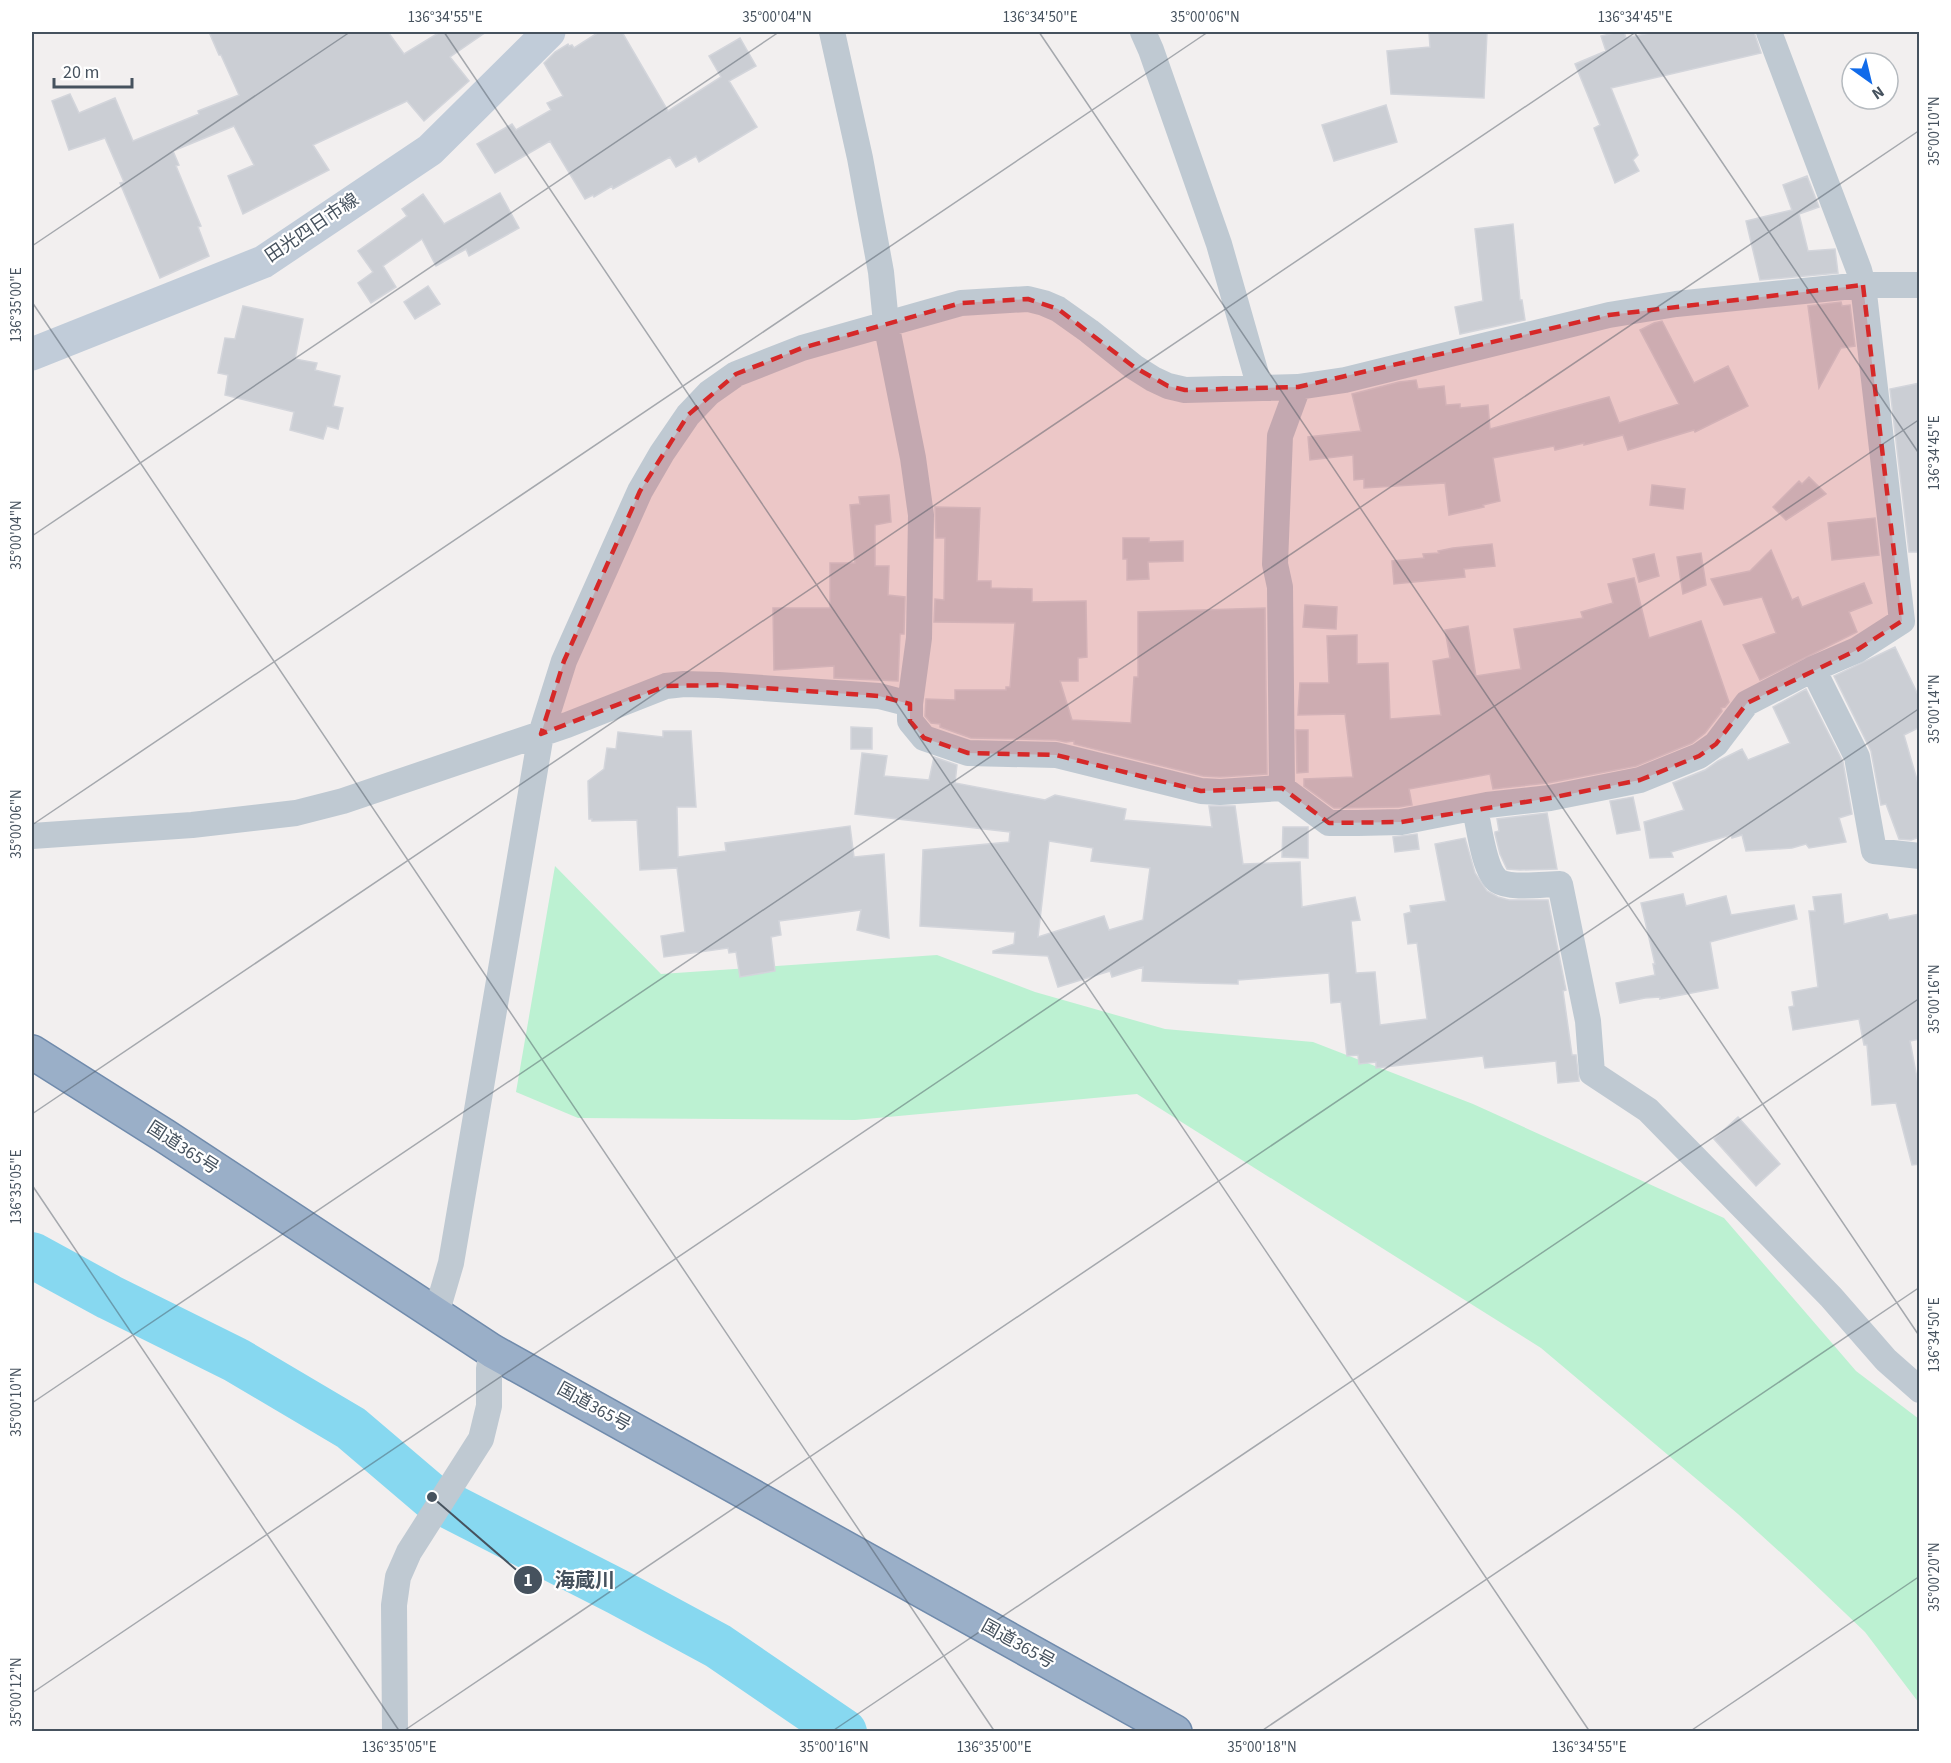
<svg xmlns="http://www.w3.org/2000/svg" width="1951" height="1763" font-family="'Source Sans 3','Noto Sans JP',sans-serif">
<rect width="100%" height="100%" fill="#f2efef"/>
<!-- green -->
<path fill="#bcf1d2" d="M555 866 661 974 937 955 1035 992 1165 1029 1313 1042 1473 1104 1724 1218 1856 1371 1919 1419V1703L1865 1632 1804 1574 1738 1514 1541 1348 1137 1094 855 1120 578 1118 516 1092Z"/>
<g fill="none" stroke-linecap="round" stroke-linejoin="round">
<!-- river -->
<path stroke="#87d8f0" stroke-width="46" d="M32 1255 109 1297 236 1360 351 1428 432 1497 618 1592 718 1646 844 1732"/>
</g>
<!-- building -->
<path fill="#cbced4" stroke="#d3d5db" stroke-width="1.5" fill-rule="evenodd" d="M209 32H388L404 54 440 32H486L450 57 469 81 424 121 407 101 313 145 329 170 243 214 228 176 254 165 234 126 173 151 179 165 176 166 201 226 198 227 209 256 160 278 120 183 124 182 105 138 69 150 52 101 70 94 79 113 115 98 133 141 199 114 198 111 239 95 221 55H219Z
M599 32H622L668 111 721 77 709 56 740 38 756 66 729 81 757 127 699 162 696 156 676 167 670 157 613 189 612 186 594 197 593 195 585 199 550 141 495 173 477 144 512 124 516 130 551 110 547 103 563 96 544 63 555 52 568 44 569 46 572 45 574 48Z
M1429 32H1487L1484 98 1391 94 1387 51 1430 47Z
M1619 32H1624L1626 38 1655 32H1754L1761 53 1611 88 1638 155 1633 160 1639 171 1615 183 1594 128 1600 125 1575 64 1606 51 1601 36Z
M1386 105 1397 142 1334 161 1322 125Z
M1807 176 1819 207 1799 214 1808 251 1835 249 1838 273 1760 280 1746 221 1792 210 1783 185Z
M500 193 519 228 469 256 466 249 436 266 422 239 383 266 396 287 371 303 358 283 373 272 358 251 407 216 402 209 423 194 444 224Z
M1513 224 1520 300H1522L1525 320 1460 334 1455 307 1483 301 1475 229Z
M428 286 440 304 415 319 404 302Z
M1841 302 1842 306 1850 305 1855 346 1841 348 1819 388 1808 306Z
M243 306 303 319 295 359 317 363 315 370 340 376 333 406 343 408 338 429 327 426 323 439 290 430 294 412 225 395 228 375 218 373 225 338 235 339Z
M1662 321 1694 383 1728 366 1748 406 1695 432 1694 430 1628 450 1623 435 1584 445V443L1555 450 1554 446 1493 458 1500 501 1483 505 1484 507 1449 515 1445 483 1364 488V479L1354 480 1353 455 1310 460 1308 437 1361 431 1352 394 1399 382 1416 380 1418 389 1444 386 1446 405 1460 404V408L1488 405 1490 429 1609 397 1619 423 1679 404 1640 330 1654 323Z
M1920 383V552H1909L1890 389Z
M1809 477 1826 494 1786 520 1773 507 1799 481 1802 484Z
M1652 485 1685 489 1683 509 1650 505Z
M889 495 891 522 875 525V566H889L888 595 905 597 904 634H900L898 681 834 678V666L774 670 773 608H830V563H855L850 505 860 504 859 497Z
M935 507 980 508 977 581H991V588L1032 589V602L1086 601 1087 657 1078 658V681H1060L1072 720 1131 723 1134 677H1138V612L1265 608 1267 774 1220 777 1203 776 1074 744V741L1066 742 1056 740 971 738 940 727V724L931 723 925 716 926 699 955 700V690H1006V687H1010L1015 623 934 622 935 599 944 600 945 538H936Z
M1875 518 1879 555 1832 560 1828 523Z
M1123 538H1149V542L1183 541V561L1148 562 1149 579 1127 580V559H1123Z
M1492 544 1495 566 1464 569 1465 577 1394 584 1392 561 1424 558 1423 554 1439 553 1438 551 1453 548Z
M1771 550 1792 600 1798 597 1802 607 1864 583 1872 603 1849 612 1857 632 1760 680 1743 645 1776 633 1762 597 1724 605 1711 579 1750 571Z
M1701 553 1706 585 1683 594 1677 557Z
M1654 554 1659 576 1639 582 1633 559Z
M1634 578 1649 638 1701 621 1729 702 1725 707 1721 708 1722 711 1705 733 1692 743 1636 766 1548 783 1493 789 1490 774 1409 789 1412 805 1399 807 1334 808 1304 786V779L1353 777 1345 714 1298 715 1300 683H1329L1327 636 1357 635V664L1388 663 1390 719 1441 715 1433 661 1450 658 1445 630 1468 626 1476 676 1521 669 1514 629 1583 618 1581 612 1613 603 1608 584Z
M1305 605 1337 607 1336 629 1303 627Z
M1895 647 1920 699V727L1904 735 1920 790V837L1911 840 1899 839 1886 804 1881 805 1871 751 1834 676Z
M1806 689 1843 762 1852 814 1839 818 1846 842 1809 848 1806 844 1792 848 1746 851 1742 835 1732 838 1731 835 1671 852 1673 857 1650 858 1644 822 1684 810 1673 783 1705 770 1718 761 1742 749 1748 760 1790 743 1773 707Z
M851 727 872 728V749H851Z
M1296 730H1308V772L1297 773Z
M663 731H691L696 807H677L678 857 726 851 725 843 850 826 854 857 884 854 889 938 857 930 861 910 779 921 781 935 771 937 775 971 740 977 736 952 729 953 728 948 664 957 661 936 685 932 677 868 640 870 637 820 592 821V819H589L588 781 604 769 607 748 616 749 618 732 663 737Z
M862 753 887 756 884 776 929 780 934 757 957 765 955 783 1045 800 1055 795 1126 809 1124 820 1212 827 1209 806H1235L1243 864 1300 862 1302 907 1355 897 1360 920 1351 921 1356 973 1375 972 1380 1025 1427 1019 1417 943 1408 944 1404 914 1411 912 1410 906 1446 901 1435 844 1465 838 1475 873 1487 891 1498 897 1509 900H1548L1566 990 1563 991 1572 1055H1576L1579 1081 1558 1083 1556 1061 1485 1068 1483 1056 1376 1068V1062L1359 1064 1358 1055 1347 1056 1341 1002 1331 1003 1329 973 1238 980V984L1197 983 1142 981 1143 967 1112 977 1110 971 1058 987 1048 956 993 953V951L1014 944 1015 932 920 926 923 850 1009 842 1010 832 855 814ZM1049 841 1093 848 1091 861 1150 868 1143 920 1109 930 1104 916 1038 937Z
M1633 797 1640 830 1617 834 1610 801Z
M1547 813 1557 869 1520 870 1507 869 1500 854 1495 834V832L1499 831 1497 819Z
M1283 827H1308V858L1282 857Z
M1417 834 1419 849 1395 852 1393 837Z
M1683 894 1686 906 1726 896 1731 915 1794 905 1797 919 1710 942 1718 988 1660 999V997L1645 998 1620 1003 1616 983 1655 975 1653 964H1655L1641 903Z
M1841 894 1844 924 1887 914 1889 920 1920 914V1039L1910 1041 1920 1094V1164L1912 1165 1896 1103 1872 1105 1867 1045H1864L1859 1019 1793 1030 1789 1007 1794 1006 1792 992 1818 987 1809 911H1815L1813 897Z
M1738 1117 1780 1164 1756 1186 1714 1139Z"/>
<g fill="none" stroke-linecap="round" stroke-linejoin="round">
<defs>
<path id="trunk" d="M32 1052 165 1136 492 1351 1175 1732"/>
</defs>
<!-- trunk casing -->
<use href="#trunk" stroke="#708bac" stroke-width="36"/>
<!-- minor -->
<path stroke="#bfc9d2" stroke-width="26" d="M832 32 860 158 881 272 886 323 913 458 921 515 919 638 910 704V721L924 738 968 753 1056 755 1201 791 1220 792 1282 788 1329 823H1358L1401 822 1487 805 1550 798 1640 780 1699 756 1716 744 1747 703 1813 669 1857 650 1902 621 1863 285 1859 270 1769 32
M1143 32 1151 50 1219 244 1260 388
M1813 669 1857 757 1874 851 1920 856
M1282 788 1280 587 1275 564 1280 436 1298 387
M1475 809C1479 826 1484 871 1498 881 1510 889 1545 884 1560 884L1588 1021 1592 1073 1648 1110 1831 1297 1886 1360 1920 1390
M32 836 192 825 296 813 343 801 567 725 666 686 684 684 719 685 879 696 910 704
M436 1314 451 1263 541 734 564 661 640 491 662 453 688 415 709 393 736 374 802 348 961 303 1028 299 1044 303 1058 309 1089 331 1134 367 1153 379 1168 386 1185 390 1298 387 1345 380 1609 315 1676 304 1863 285H1920
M395 1732 394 1605 398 1577 409 1552 481 1439 489 1406V1369L492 1351"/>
<!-- secondary -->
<path stroke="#c1ccd9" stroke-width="33" d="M32 354 263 262 430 150 549 32"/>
<!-- trunk -->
<use href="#trunk" stroke="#9aafc8" stroke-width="33"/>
</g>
<!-- marked area -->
<path fill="#d62828" fill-opacity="0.2" stroke="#d62828" stroke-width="4.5" stroke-dasharray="12 8" stroke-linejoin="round" d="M1863 285 1902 621 1857 650 1747 703 1716 744 1699 756 1640 780 1550 798 1401 822 1329 823 1282 788 1201 791 1056 755 968 753 924 738 910 721V704L879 696 719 685 666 686 541 734 564 661 640 491 688 415 736 374 802 348 961 303 1028 299 1058 309 1134 367 1168 386 1185 390 1298 387 1609 315Z"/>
<!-- ticks -->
<path fill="none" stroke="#46525e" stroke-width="1.5" stroke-opacity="0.45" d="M444 32 1590 1732M1039 32 1920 1337M1634 32 1920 455M32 246 350 32M32 302 995 1732M32 536 779 32M32 825 1208 32M32 1114 1636 32M32 1185 400 1732M32 1403 1920 130M32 1693 1920 419M402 1732 1920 708M831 1732 1920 998M1260 1732 1920 1287M1689 1732 1920 1576"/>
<g text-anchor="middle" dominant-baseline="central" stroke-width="4.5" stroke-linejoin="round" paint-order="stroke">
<!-- street labels -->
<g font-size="18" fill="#46525e" stroke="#fff">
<text transform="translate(312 228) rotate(-34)">田光四日市線</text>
<text transform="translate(183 1148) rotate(33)">国道365号</text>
<text transform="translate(594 1407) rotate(29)">国道365号</text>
<text transform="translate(1018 1644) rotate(29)">国道365号</text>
</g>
</g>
<!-- callouts -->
<path fill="none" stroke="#46525e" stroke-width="2" d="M432 1497L528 1580"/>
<g fill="#46525e" stroke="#fff" stroke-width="2">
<circle cx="432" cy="1497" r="6"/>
<circle cx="528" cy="1580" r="15"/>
</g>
<g font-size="18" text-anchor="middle" font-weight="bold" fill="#fff">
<text x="528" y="1586">1</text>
</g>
<g font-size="20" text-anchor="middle" font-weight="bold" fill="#46525e" stroke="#fff" stroke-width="4.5" stroke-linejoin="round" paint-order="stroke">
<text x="585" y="1587">海蔵川</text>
</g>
<!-- border -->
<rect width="1951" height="1763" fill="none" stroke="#ffffff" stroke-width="66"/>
<!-- north arrow -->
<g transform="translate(1870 81) rotate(146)"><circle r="28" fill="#ffffff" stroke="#b5babf" stroke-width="1.5"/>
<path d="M0-4.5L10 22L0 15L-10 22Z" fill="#116bea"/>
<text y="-9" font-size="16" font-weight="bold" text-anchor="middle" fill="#46525e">N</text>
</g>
<!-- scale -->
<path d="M54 78v9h78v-9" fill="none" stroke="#46525e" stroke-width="3"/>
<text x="63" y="78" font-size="18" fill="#46525e" stroke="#ffffff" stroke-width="4.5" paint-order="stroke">20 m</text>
<rect x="33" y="33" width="1885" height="1697" fill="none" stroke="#46525e" stroke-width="2"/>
<g font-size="15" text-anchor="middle" fill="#46525e">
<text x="445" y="22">136°34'55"E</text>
<text x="777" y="22">35°00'04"N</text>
<text x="1040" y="22">136°34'50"E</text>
<text x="1205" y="22">35°00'06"N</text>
<text x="1635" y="22">136°34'45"E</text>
<text transform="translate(1934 131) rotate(-90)" y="5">35°00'10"N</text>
<text transform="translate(16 305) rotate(-90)" y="5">136°35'00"E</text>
<text transform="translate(1934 453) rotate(-90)" y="5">136°34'45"E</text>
<text transform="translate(16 535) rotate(-90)" y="5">35°00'04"N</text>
<text transform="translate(1934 709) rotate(-90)" y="5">35°00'14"N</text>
<text transform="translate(16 824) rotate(-90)" y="5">35°00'06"N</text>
<text transform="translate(1934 999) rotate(-90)" y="5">35°00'16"N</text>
<text transform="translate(16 1187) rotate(-90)" y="5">136°35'05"E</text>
<text transform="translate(1934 1335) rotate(-90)" y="5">136°34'50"E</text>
<text transform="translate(16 1402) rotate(-90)" y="5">35°00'10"N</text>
<text transform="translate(1934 1577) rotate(-90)" y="5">35°00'20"N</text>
<text transform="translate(16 1692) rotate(-90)" y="5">35°00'12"N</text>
<text x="399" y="1752">136°35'05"E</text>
<text x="834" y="1752">35°00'16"N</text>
<text x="994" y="1752">136°35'00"E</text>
<text x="1262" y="1752">35°00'18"N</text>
<text x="1589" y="1752">136°34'55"E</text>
</g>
</svg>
